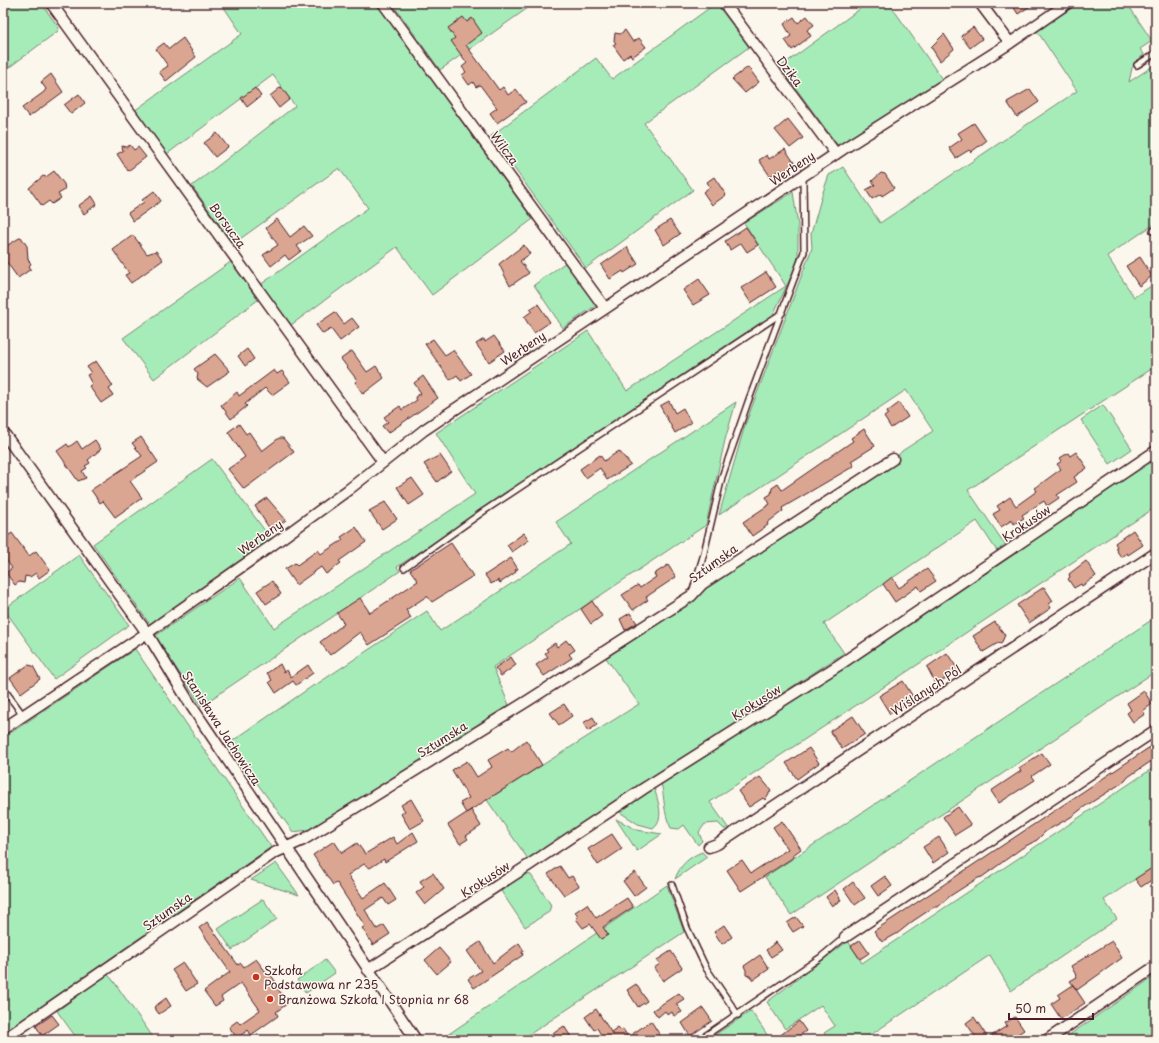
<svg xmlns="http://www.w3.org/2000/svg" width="1159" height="1043" font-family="'Playpen Sans',sans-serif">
<rect width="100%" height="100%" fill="#fbf7ec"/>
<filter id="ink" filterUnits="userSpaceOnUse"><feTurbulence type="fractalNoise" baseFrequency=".025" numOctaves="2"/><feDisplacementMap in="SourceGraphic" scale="8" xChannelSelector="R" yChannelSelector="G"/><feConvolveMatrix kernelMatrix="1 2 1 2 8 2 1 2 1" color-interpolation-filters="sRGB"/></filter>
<g filter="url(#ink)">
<!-- green -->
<path fill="#a6ecb8" stroke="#788672" d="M11 3H41L59 28 58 31 3 72V9Z
M221 3H376L533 219 432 295 397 247 291 325 260 285 368 208 339 168 233 244 192 186 295 106 273 75 167 154 134 111 242 34Z
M392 3H535L440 70Z
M716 3 749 47 644 123 693 190 586 268 491 136 596 58 612 79Z
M868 3H889L942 79 839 147 780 67Z
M1079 3H1127L1152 41 1140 49 1144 54 1132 68 1129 82 1156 64V223L1107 256 1134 297 1156 283V366L968 490 1006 546 997 551 977 521 824 624 844 653 528 859 487 800 639 704 606 658 694 600 707 585 888 467 902 451 933 431 906 390 719 515 745 425 812 248 811 234 822 195 829 175 843 167 880 223 1077 91 1037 31Z
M793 192 798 225V262L772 317 397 567 400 571 201 706 155 636 240 578 274 628 475 494 436 433 588 331 627 391 786 286 744 223Z
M232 261 259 299 154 379 123 338Z
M566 262 598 304 563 328 534 285Z
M736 402 725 440 706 525 493 667 509 705 309 830 293 832 228 744 314 685V686L427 611 440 631 571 544 556 522Z
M1103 405 1132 449 1110 464 1081 420Z
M1156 457V507L710 802 729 829H724L718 823 705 824 699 832 702 841 698 845 684 825 679 829 671 828C663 813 665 799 661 783Z
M212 459 271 539 151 626 93 544Z
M79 555 129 625 54 679 4 609Z
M1156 617V671L791 915 765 877Z
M135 649 271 847 3 1033V738Z
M1156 766V874L1152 868 1104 900 1117 919 1011 991 990 955 863 1040H829L824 1033 835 1026 821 1005 785 1029 767 1002 848 941 862 963Z
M654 787C657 800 666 818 653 828L638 824 618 811Z
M616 819 637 830 662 834 637 851Z
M702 852 707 857 675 879C680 865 689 857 702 852Z
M276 863 299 895 251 880Z
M523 873 531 875 551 905 549 912 525 927 501 891Z
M667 885 684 932 521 1040H440Z
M263 899 277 919 232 950 218 929Z
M325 960 335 973 306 993 297 980Z
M107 974 112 979 155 1040H78L57 1011Z
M1156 975V1040H1062Z
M751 1011 770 1039 769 1040H707Z"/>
<!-- building -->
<path fill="#dba691" stroke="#4a1f2b" d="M1011 3H1035L1018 14Z
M807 16 814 25 807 30 811 36 792 50 785 40 791 36 784 24 794 17 798 23Z
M463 17 467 22 472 18 482 33 466 45 499 90 503 87 508 95 516 89 526 102 497 123 490 113 497 108 480 85 476 87 473 82 469 85 462 75 466 72 462 67 467 63 451 41 455 38 448 28Z
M973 27 982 39 970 48 961 36Z
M625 30 633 42 639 38 646 47 632 57 630 54 623 59 613 45 616 43 614 41 615 33 620 34Z
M944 34 954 49 940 61 931 47Z
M183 38 196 57 166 81 159 72 168 66 156 49 164 43 169 49Z
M748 67 759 82 745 93 732 79Z
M51 74 63 92 29 117 22 108 44 92 46 89 41 82Z
M281 87 290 99 279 108 270 96Z
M255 88 261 96 247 107 241 98Z
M1030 89 1039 102 1017 117 1007 102Z
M79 94 85 103 71 114 64 105Z
M788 119 803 138 790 148 775 130Z
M974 123 986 141 971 152 969 150 956 158 949 148 962 139 958 133Z
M217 133 228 147 215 157 204 143Z
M130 145 134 150 138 147 146 157 128 171 117 154 123 151 122 146 127 147Z
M785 149 795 164 783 171 781 169 770 176 759 160 767 155 769 159Z
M54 171 64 184 65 190 58 194 61 198 52 204 49 201 42 206 29 188 43 176 46 177Z
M881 173 885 174 894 188 882 196 881 194 872 199 866 190 875 185 872 181Z
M714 177 726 195 712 205 703 192 710 187 707 182Z
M154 191 161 201 133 221 128 213 144 202 142 200Z
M92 196 97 204 84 214 78 206Z
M277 219 290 237 304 226 312 236 297 246 301 251 289 260 285 255 271 266 263 255 278 245 266 228Z
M670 220 680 234 664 245 655 230Z
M746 227 758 245 747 252 741 243 730 250 725 241Z
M133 235 147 254 156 251 163 260 131 283 125 275 129 273 113 250Z
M21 237 27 246 28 259 31 264 29 266 31 269 18 278 3 257V248Z
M524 245 530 254 520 261 529 273 510 286 499 264Z
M627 247 638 264 624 273 623 271 610 279 601 265Z
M1140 257 1152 276 1139 286 1126 266Z
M766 272 776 287 751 303 741 288Z
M699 279 710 295 693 305 683 290Z
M538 304 550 322 534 333 524 317 532 311 530 309Z
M335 312 344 324 352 318 359 327 340 341 331 329 323 334 316 325Z
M494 336 505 351 489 362 476 344 484 339 485 342Z
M433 339 445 355 453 350 471 374 461 381 457 375 450 380 425 344Z
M247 349 254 359 245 366 238 356Z
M352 351 367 372 376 366 384 378 363 394 355 382 357 380 341 359Z
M215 354 230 371 207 387 197 379 198 374 194 369Z
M96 361 113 386 109 389 113 395 101 403 89 386 92 384 87 375 91 373 87 367Z
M274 370 277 374 282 371 290 382 272 395 265 388 245 404 247 406 231 419 221 405 237 392 239 396Z
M423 376 438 398 388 433 382 426 388 422 384 417 400 406 402 410 417 400 415 397 421 393 414 383Z
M669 401 675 413 683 408 691 423 675 433 660 406Z
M899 403 908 417 891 428 884 417 888 414 887 412Z
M239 424 246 434 249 432 262 451 279 438H283L294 452 244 489 228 469 245 457 228 432Z
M864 429 875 446 851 461 854 466 782 508 783 511 767 523 768 525 752 536 743 522 770 504 766 497 771 494 772 488 778 484 782 490 853 441 851 438Z
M141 437 158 462 130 481 142 498 115 517 103 501 100 503 91 490 142 456 132 443Z
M95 440 101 449 88 460 90 463 85 466 87 468 82 471 86 478 78 481 57 451 67 444 69 447 77 441 82 449Z
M619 451 631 465 607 480 600 468 586 478 580 469 600 455 604 461Z
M1076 452 1087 468 1074 477 1077 482 1057 495 1059 498 1047 506 1044 501 1022 515 1024 518 1014 524 1012 520 1001 527 993 514 1000 510 997 506 1010 497 1016 506 1037 491 1035 488 1061 469 1057 464 1062 461 1060 458 1068 453 1070 456Z
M440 455 451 471 437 482 424 464Z
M412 478 424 495 409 505 397 487Z
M267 498 286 520 271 531 255 506Z
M385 502 397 519 382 529 369 511Z
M356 527 366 542 339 561 341 563 326 574 321 567 296 585 285 569 295 563 297 565 318 550 321 554 343 540 341 537Z
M1133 530 1143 545 1128 555 1127 553 1121 557 1115 548 1117 547 1115 543Z
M12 533 29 556 36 551 50 570 39 578 36 573 30 577 25 576 24 583 19 582 15 585 6 573 12 568 3 556V539Z
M524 533 529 540 512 552 507 545Z
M451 543 473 576 432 602 427 596 406 610 411 618 369 645 360 632 330 655 320 642 344 624 337 613 360 598 370 613 418 581 410 570Z
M511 558 518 569 515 570 516 572 500 583 498 580 491 584 485 575Z
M1086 561 1096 576 1082 586 1081 584 1074 588 1068 579 1070 577 1069 574Z
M668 565 676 577 646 597 648 600 633 610 622 595 638 585 640 588 656 577 654 574Z
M927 569 936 581 921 591 918 586 895 602 883 584 892 577 899 588Z
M272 581 281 594 266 604 257 591Z
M1044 587 1053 601 1049 604 1051 608 1029 623 1017 605Z
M592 601 602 616 591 624 581 609Z
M630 613 637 623 625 630 620 619Z
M995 622 1005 635 1001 644 998 643 983 652 973 636Z
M566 640 569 644 570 643 575 650 569 654 572 658 544 676 536 665 548 657 545 653 548 651 546 649 555 643 557 647Z
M947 653 959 671 936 684 927 667Z
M511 657 516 665 501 676 495 668Z
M280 664 284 672 287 670 291 677 308 665 313 673 296 685 293 681 276 693 269 682 272 680 267 673Z
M28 665 33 666 40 679 21 693 10 678Z
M903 681 912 695 907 703 890 714 879 696Z
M1144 691 1152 704 1143 711 1145 714 1133 722 1127 713 1131 710 1127 703Z
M564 704 572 716 559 725 550 713Z
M853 716 865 734 842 749 830 731Z
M593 717 597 725 588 731 583 723Z
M526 740 542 765 466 813 460 803 469 798 452 770 467 761 477 777 492 767 488 760 508 748 511 752Z
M1156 743V758L1128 777 1125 781 1084 807 1071 817 1046 831 1037 840 1022 848 982 877 978 878 950 896 938 907H934L913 921 898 933 882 942 874 931Z
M809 748 819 763 797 779 786 763Z
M1042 753 1050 764 1032 776 1035 780 999 803 991 791 1021 771 1019 768Z
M760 777 771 790 765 800 763 798 749 807 738 791Z
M411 799 424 821 410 829 401 814 405 811 401 805Z
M958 807 971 825 955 835 943 817Z
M471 810 481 826 466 836 468 839 460 844 448 825Z
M782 821 801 849 793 855 794 857 741 891 727 870 742 860 751 873 788 849 773 827Z
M413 832 418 841 385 862 384 859 370 868 364 864 348 875 363 898 385 883 396 900 388 905 383 898 365 910 377 929 384 925 390 934 373 945 362 928 365 926 337 883 333 885 313 855 334 841 342 853 357 843 365 854 393 837 397 844Z
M612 834 622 849 598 865 588 849Z
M939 837 949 852 933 863 923 847Z
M560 866 568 878 572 876 579 886 564 895 548 874Z
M1152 868 1156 877 1141 887 1135 879Z
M635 872 646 887 634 896 623 881Z
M433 873 444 889 425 905 416 893 424 887 420 881Z
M885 876 892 886 878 896 871 886Z
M853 882 865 898 855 905 844 889Z
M835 890 841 900 832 906 826 897Z
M627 898 633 907 603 927 608 935 601 939 590 924 583 928 576 919 578 917 575 912 587 904 596 918Z
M796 917 803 926 793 932 787 923Z
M207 922 238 965 241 963 244 967 256 959 269 976 271 975 277 984 275 985 288 1003 276 1012 278 1016 251 1035 248 1030 237 1038 229 1027 237 1021 240 1024 260 1010 241 983 221 997 223 1001 215 1006 204 991 230 972 199 928Z
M724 925 732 937 722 944 714 932Z
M860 940 869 953 860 959 851 946Z
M1112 941 1122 958 1077 990 1070 981 1077 977 1071 966Z
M480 942 493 963 519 943 524 951 522 952 523 955 474 988 468 979 481 971 467 951Z
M776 942 782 950 771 957 766 950Z
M439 948 451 962 437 974 425 960Z
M671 951 682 968 663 981 654 968 660 964 657 960Z
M760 955 769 969 753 980 750 976 746 975V970L744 966Z
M183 963 197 984 186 991 172 970Z
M636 984 647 1001 638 1007 627 990Z
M1073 985 1085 1003 1061 1019 1051 1004 1060 998 1058 995Z
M679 993 684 999 676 1004 682 1012 674 1016 672 1012 668 1015 665 1011 658 1017 653 1010Z
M166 998 171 1006 159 1014 154 1007Z
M703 1008 712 1021 690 1036 682 1023Z
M596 1009 613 1035 611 1032 618 1027 621 1030 623 1029 628 1037 651 1021 663 1040H604L597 1028 594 1030 585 1017Z
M52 1015 59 1024 42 1036 36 1026Z
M974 1017 988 1038 1007 1026 1005 1023 1015 1017 1024 1030 1018 1034 1019 1036 1013 1040H978L966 1023Z
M799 1021 806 1031 793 1040H774Z
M564 1026 573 1040H544Z"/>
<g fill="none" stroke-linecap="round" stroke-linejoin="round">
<defs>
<path id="lane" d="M1137 65 1156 53
M1153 231 1156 229
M404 568 484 511 782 313
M693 590 703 557 722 477 748 402 804 252 803 176
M3 688 23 715
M672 885 687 928 706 968 738 1015
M699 1040 821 957 845 937"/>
<path id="street" d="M51 3 383 462
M383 3 605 308
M724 3 836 154
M980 3 1010 43
M3 432 147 633 192 707 416 1040
M3 729 147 633 271 546 348 490 424 430 843 149 1010 43 1068 3
M709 847 717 844 1156 553
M845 937 1156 730
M368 970 529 865 643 789 839 665 1156 451
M3 1040 274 853 303 840 529 700 691 596 702 584 893 459
M1047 1040 1156 966"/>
</defs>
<!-- lane casing -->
<use href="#lane" stroke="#4a1f2b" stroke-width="8"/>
<!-- street casing -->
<use href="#street" stroke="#4a1f2b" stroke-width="13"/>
<!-- lane -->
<use href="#lane" stroke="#fbf7ec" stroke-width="5"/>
<!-- street -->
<use href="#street" stroke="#fbf7ec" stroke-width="10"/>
</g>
</g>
<!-- markers -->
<g fill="#c8321e" stroke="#fbf7ec" stroke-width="1.5">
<circle cx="256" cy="977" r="4"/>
<circle cx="270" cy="999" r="4"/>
</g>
<g text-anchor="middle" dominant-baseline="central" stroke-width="3" stroke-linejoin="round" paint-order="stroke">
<!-- street labels -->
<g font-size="12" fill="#4a1f2b" stroke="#fbf7ec">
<text transform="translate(790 71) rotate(53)">Dzika</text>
<text transform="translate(505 148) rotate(54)">Wilcza</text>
<text transform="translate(792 168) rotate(-34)">Werbeny</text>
<text transform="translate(228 225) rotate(54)">Borsucza</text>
<text transform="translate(523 348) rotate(-34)">Werbeny</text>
<text transform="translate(1026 523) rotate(-34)">Krokusów</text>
<text transform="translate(260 537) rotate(-35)">Werbeny</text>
<text transform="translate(713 563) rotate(-36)">Sztumska</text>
<text transform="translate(926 690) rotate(-33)">Wiślanych Pól</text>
<text transform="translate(756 702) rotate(-32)">Krokusów</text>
<text transform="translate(222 728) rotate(57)">Stanisława Jachowicza</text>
<text transform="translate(442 739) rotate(-32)">Sztumska</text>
<text transform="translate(485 879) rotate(-33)">Krokusów</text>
<text transform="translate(167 911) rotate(-35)">Sztumska</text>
</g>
<!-- poi labels -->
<g font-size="12" fill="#4a1f2b" stroke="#fbf7ec" text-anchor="start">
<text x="264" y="970">Szkoła<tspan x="264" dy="14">Podstawowa nr 235</tspan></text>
<text x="278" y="999">Branżowa Szkoła I Stopnia nr 68</text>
</g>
</g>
<!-- margin -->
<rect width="1159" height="1043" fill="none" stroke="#fbf7ec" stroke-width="16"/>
<rect x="8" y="8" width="1143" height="1027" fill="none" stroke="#4a1f2b" stroke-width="1.5" filter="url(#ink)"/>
<!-- scale -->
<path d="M1009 1013v6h84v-6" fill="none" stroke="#4a1f2b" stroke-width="2"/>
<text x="1015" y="1013" font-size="12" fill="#4a1f2b" stroke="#fbf7ec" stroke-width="3" paint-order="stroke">50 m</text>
</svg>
